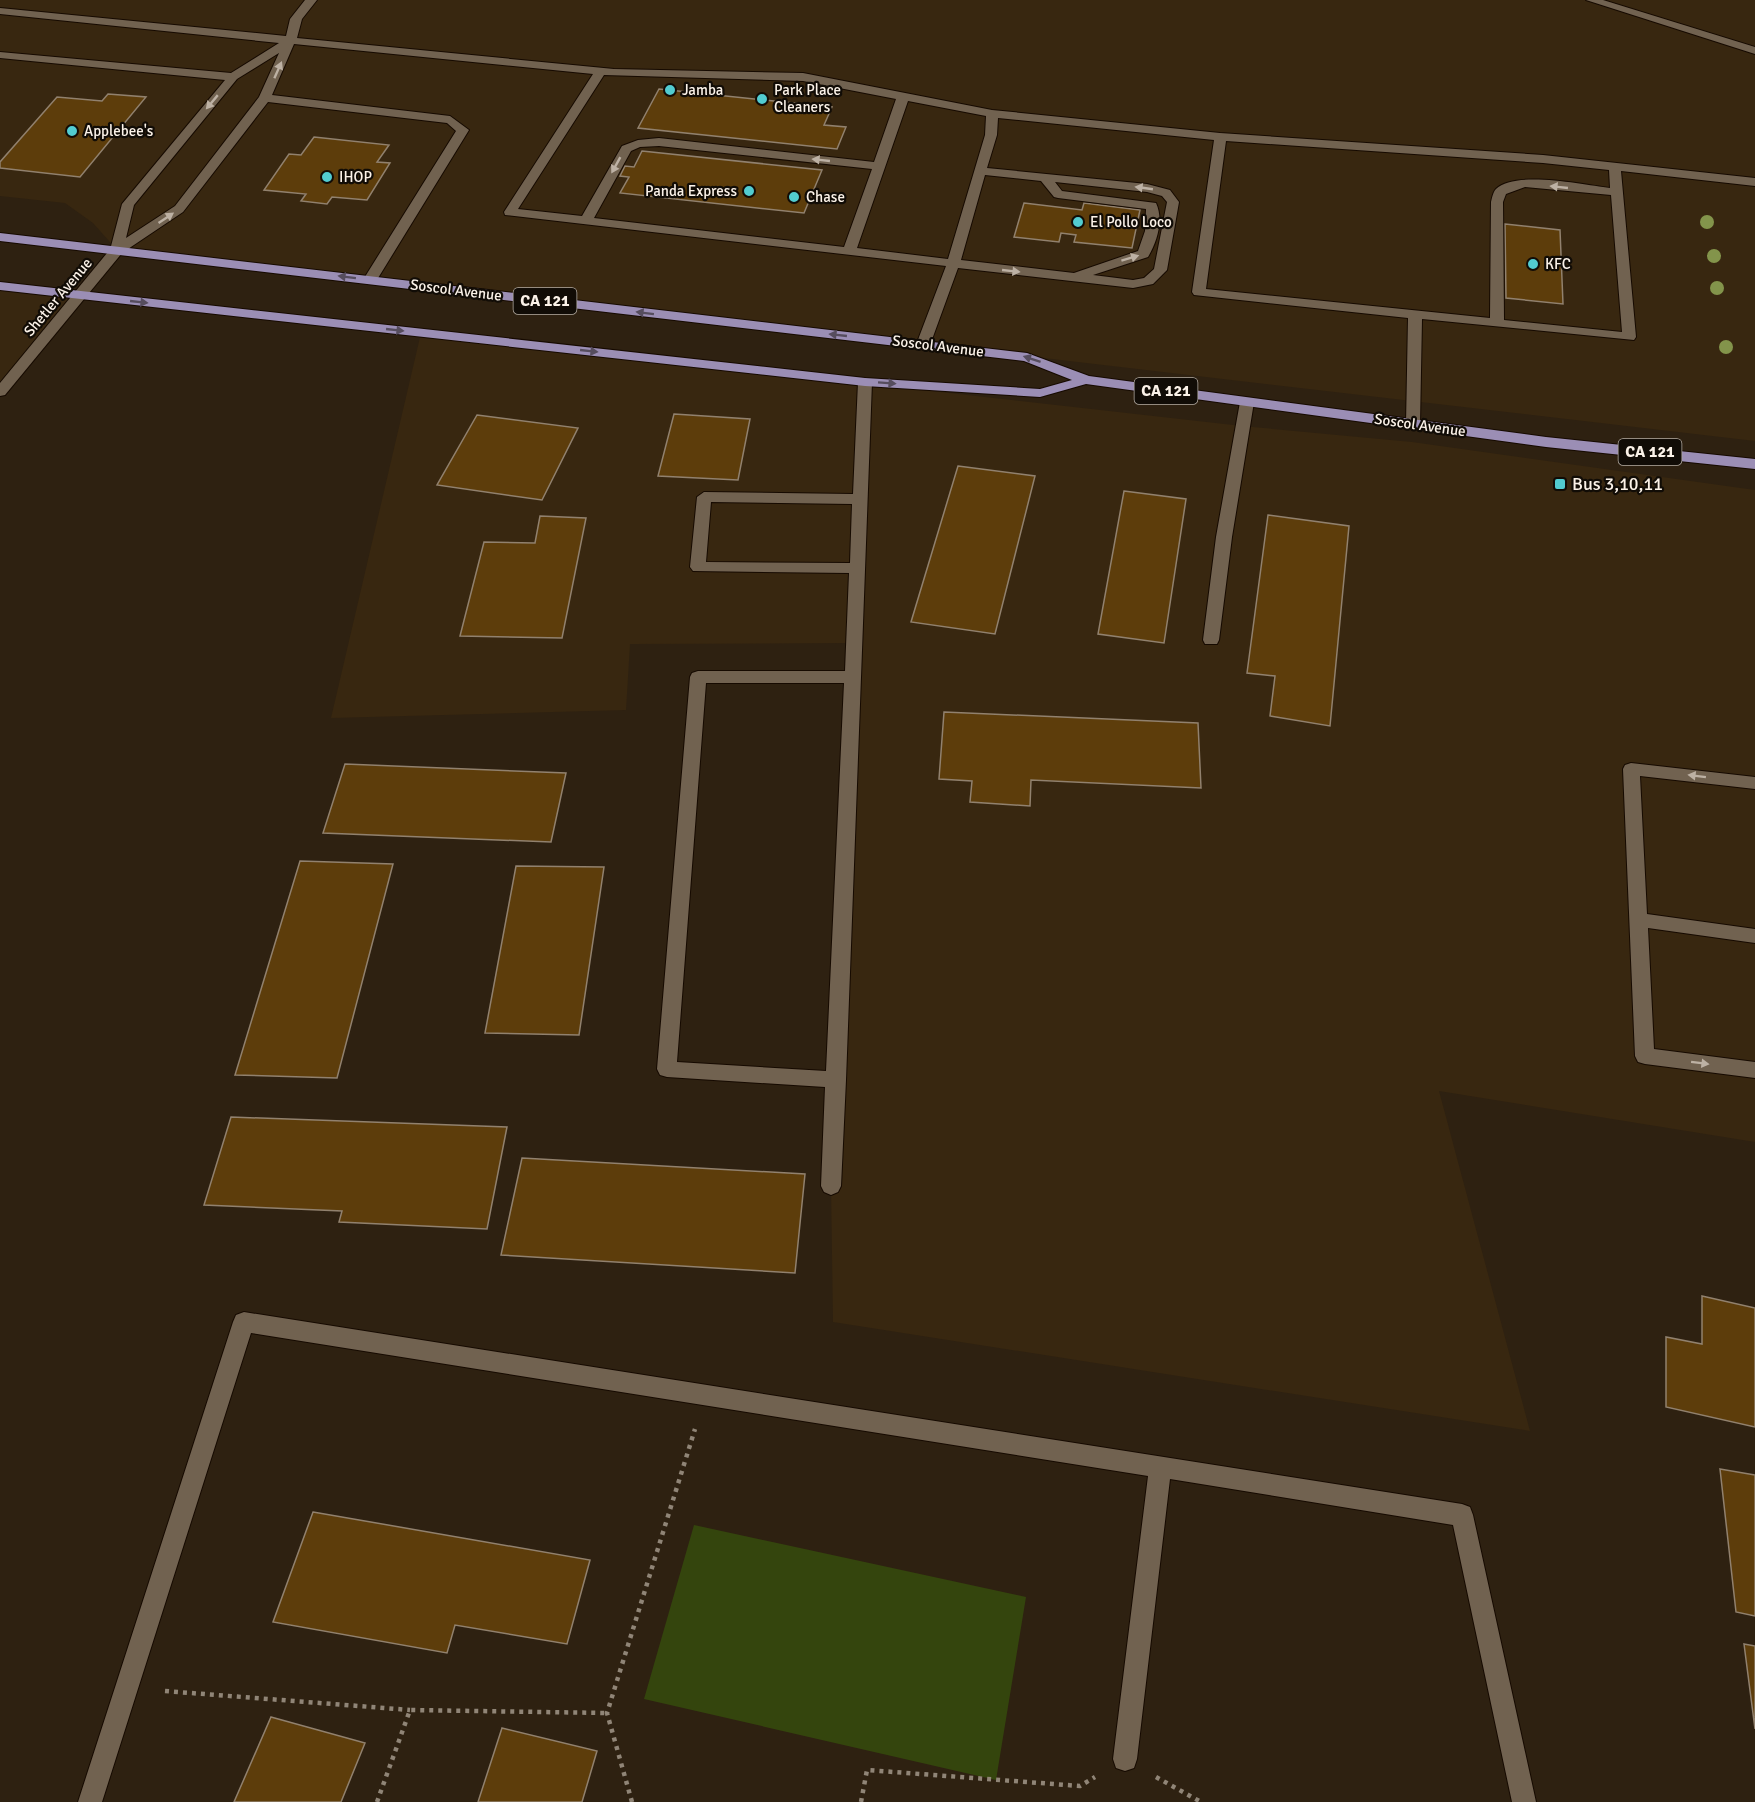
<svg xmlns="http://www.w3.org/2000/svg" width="1755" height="1802" font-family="Signika,sans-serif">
<rect width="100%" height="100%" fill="#2e2111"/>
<!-- built -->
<path fill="#382710" d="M0 0H1755V441L117 250 93 223 65 203 0 196Z
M0 286 81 296 0 392Z
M421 333 1242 426 1412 442 1755 490V1142L1439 1091 1530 1431 833 1322 831 1186 853 643 630 644 626 710 331 718Z"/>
<!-- green -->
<path fill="#34450d" d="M694 1525 1026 1597 996 1780 644 1699Z"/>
<!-- building -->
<path fill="#5d3d0b" stroke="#91816e" stroke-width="1.5" d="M659 89 832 107 824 125 846 127 837 149 638 128Z
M108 94 146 97 80 177 0 168V162L57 97 102 101Z
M314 137 389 145 377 162 390 163 367 200 332 197 327 204 301 201 306 194 264 190 289 154 301 155Z
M642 151 822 170 804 213 620 193 629 177 620 176 625 166 634 167Z
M1024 203 1082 210 1084 203 1140 210 1132 248 1074 242 1076 235 1061 233 1059 242 1014 237Z
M1505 224 1560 230 1563 304 1506 298Z
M674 414 750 419 738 480 658 476Z
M477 415 578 428 542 500 437 485Z
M958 466 1035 476 995 634 911 622Z
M1124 491 1186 499 1164 643 1098 634Z
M1268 515 1349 526 1330 726 1270 716 1275 676 1247 673Z
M540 516 586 518 562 638 460 636 484 542 535 543Z
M944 712 1198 723 1201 788 1031 780 1030 806 970 802 972 781 939 779Z
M345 764 566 773 551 842 323 833Z
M300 861 393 864 337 1078 235 1075Z
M516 866 604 867 579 1035 485 1033Z
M231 1117 507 1127 487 1229 339 1222 342 1211 204 1205Z
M522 1158 805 1174 795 1273 501 1255Z
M1702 1296 1755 1308V1427L1666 1407V1337L1702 1344Z
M1720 1469 1755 1475V1616L1736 1612Z
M313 1512 590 1560 567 1644 455 1625 447 1653 273 1622Z
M1744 1644 1755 1646V1729Z
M271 1717 365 1743 341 1802H234Z
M502 1728 597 1751 582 1802H478Z"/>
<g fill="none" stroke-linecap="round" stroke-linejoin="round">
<defs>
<path id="lane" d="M305 0H317L302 19 297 38 614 69 803 73 992 110 1220 133 1543 155 1755 178V186L1621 171 1636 337 1634 340 1422 319 1420 424 1413 428 1406 424 1408 318 1194 295 1192 292 1214 140 998 118 997 135 987 168 1147 184 1170 190 1179 202 1167 270 1153 284 1133 288 958 268 930 345 923 349 916 345 946 266 505 215 504 212 593 74 294 44 272 95 450 116 469 130 375 283 370 284 363 280 456 131 447 123 268 102 183 212 122 253H112L110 250 122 204 225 80 0 58V52L231 73 279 43 0 14V8L286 36 290 19ZM279 53 259 97 175 206 126 238 134 205 237 79ZM604 75 803 81 896 99 874 162 659 138 638 140 622 146 582 216 518 209ZM908 101 986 116 985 135 948 259 857 248ZM1226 141 1543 163 1609 170 1610 188C1584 185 1515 170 1496 189 1493 192 1492 198 1491 202L1490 318 1206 289ZM659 146 872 169 844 247 594 218 631 151 640 147ZM985 175 1041 181 1054 197 1058 198 1146 209 1145 231 1138 251 1074 273 961 260ZM1055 182 1147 192 1162 196 1167 202 1154 269 1144 278 1133 280 1093 275 1148 257C1157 242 1164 220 1156 203L1062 191ZM1525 187 1611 195 1622 332 1504 320 1503 202 1506 194Z
M1586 0H1603L1755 47V54Z
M865 378 872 382 846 1080 841 1186 838 1192 831 1195 824 1192 821 1186 825 1087 667 1077 660 1075 657 1069 690 677 692 673 698 671H845L849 573 693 571 690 567 697 497 704 492 853 494 858 382ZM711 502 852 504 850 563 706 562ZM706 683H844L826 1071 677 1062Z
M1247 398 1254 402 1232 537 1219 640 1217 644H1205L1203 640 1216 537 1240 402Z
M1631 763 1755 777V789L1640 776 1647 914 1755 929V943L1648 928 1654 1049 1755 1062V1078L1645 1064 1638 1062 1635 1056 1623 769 1625 765Z
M244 1312 1462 1504 1470 1507 1473 1515 1536 1802H1512L1453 1525 1170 1479 1137 1759 1134 1768 1125 1771 1116 1768 1113 1759 1148 1476 251 1333 102 1802H78L233 1322 236 1315Z"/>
<path id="secondary" d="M117 246 124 250 122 253 5 395 0 396V383L112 247Z"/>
<path id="primary" d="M0 233 1027 353 1089 376 1546 437 1755 459V469L1546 447 1086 384 1040 397 865 386 0 290V282L865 378 1040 389 1072 380 1024 361 0 241Z"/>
</defs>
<!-- lane casing -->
<use href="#lane" stroke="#160a00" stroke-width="2"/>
<!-- secondary casing -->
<use href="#secondary" stroke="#160a00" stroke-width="2"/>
<!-- primary casing -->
<use href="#primary" stroke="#160a00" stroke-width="2"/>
<!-- path -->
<path stroke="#908577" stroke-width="4.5" stroke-dasharray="4 5" stroke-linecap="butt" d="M165 1691 410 1710
M1156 1777 1201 1802
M377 1802 410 1710 607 1713
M632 1802 607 1713 695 1429
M861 1802 867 1770 1080 1786 1095 1777"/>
<!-- lane -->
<use href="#lane" fill="#716250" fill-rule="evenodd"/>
<!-- secondary -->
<use href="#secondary" fill="#716250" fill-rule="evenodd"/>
<!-- primary -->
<use href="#primary" fill="#9b8eb5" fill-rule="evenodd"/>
</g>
<!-- trees -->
<g fill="#83944b">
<circle cx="1707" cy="222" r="7"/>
<circle cx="1714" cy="256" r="7"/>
<circle cx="1717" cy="288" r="7"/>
<circle cx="1726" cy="347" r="7"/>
</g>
<!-- one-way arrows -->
<defs><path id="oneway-solid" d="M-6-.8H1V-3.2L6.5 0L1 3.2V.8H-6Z" transform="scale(1.5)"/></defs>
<g fill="#bdb1a4">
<use href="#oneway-solid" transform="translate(278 70) rotate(-66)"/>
<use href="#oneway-solid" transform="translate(212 102) rotate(130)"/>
<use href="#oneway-solid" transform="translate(821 160) rotate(-174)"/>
<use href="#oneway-solid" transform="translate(616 165) rotate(119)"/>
<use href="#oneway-solid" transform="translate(1559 187) rotate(-174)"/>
<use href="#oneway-solid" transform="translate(1144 188) rotate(-172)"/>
<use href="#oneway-solid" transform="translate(166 218) rotate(-34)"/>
<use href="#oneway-solid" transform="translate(1130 258) rotate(-17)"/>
<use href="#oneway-solid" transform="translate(1011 271) rotate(6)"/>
<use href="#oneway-solid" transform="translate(1697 776) rotate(-173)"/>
<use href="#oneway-solid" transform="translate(1700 1063) rotate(7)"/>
</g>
<g fill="#564d5e">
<use href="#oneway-solid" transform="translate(347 277) rotate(-173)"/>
<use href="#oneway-solid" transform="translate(139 302) rotate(6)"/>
<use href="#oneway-solid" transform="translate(645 313) rotate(-173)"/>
<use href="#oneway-solid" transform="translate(395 330) rotate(6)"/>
<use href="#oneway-solid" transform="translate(838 335) rotate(-174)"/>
<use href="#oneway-solid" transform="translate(589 351) rotate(6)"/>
<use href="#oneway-solid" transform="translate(1032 359) rotate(-162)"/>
<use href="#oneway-solid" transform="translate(887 383) rotate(4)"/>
</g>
<!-- markers -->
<g fill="#52ccd0" stroke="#110c06" stroke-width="2">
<circle cx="670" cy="90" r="6"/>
<circle cx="762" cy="99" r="6"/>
<circle cx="72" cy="131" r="6"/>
<circle cx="327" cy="177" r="6"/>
<circle cx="749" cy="191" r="6"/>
<circle cx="794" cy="197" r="6"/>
<circle cx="1078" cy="222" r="6"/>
<circle cx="1533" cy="264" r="6"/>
<rect x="1554" y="478" width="12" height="12" rx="3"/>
</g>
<g text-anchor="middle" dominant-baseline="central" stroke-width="4.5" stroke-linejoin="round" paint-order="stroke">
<!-- far-poi labels -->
<g font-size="15" fill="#fbf2e8" stroke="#110c06" text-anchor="start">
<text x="682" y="90">Jamba</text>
<text x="774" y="90">Park Place<tspan x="774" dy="17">Cleaners</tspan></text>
<text x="84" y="131">Applebee's</text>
<text x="339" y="177">IHOP</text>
<text x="737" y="191" text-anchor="end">Panda Express</text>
<text x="806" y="197">Chase</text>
<text x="1090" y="222">El Pollo Loco</text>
<text x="1545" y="264">KFC</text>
</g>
<!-- far-street labels -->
<g font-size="15" fill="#fbf2e8" stroke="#110c06">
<text transform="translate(456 290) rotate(7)">Soscol Avenue</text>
<text transform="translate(58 297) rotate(-50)">Shetler Avenue</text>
<text transform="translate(938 346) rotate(7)">Soscol Avenue</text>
<text transform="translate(1420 425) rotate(8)">Soscol Avenue</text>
</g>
<!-- shield labels -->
<g fill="#110c06" stroke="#b5ada4" stroke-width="1.5">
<rect x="513.5" y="288" width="63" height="26" rx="4.5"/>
<rect x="1134.5" y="378" width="63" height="26" rx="4.5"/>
<rect x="1618.5" y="439" width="63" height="26" rx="4.5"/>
</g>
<g font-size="16" font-weight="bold" fill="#fbf2e8">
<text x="545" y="301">CA 121</text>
<text x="1166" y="391">CA 121</text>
<text x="1650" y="452">CA 121</text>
</g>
<!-- poi labels -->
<g font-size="18" fill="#fbf2e8" stroke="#110c06" text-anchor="start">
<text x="1572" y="484">Bus 3,10,11</text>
</g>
</g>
</svg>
